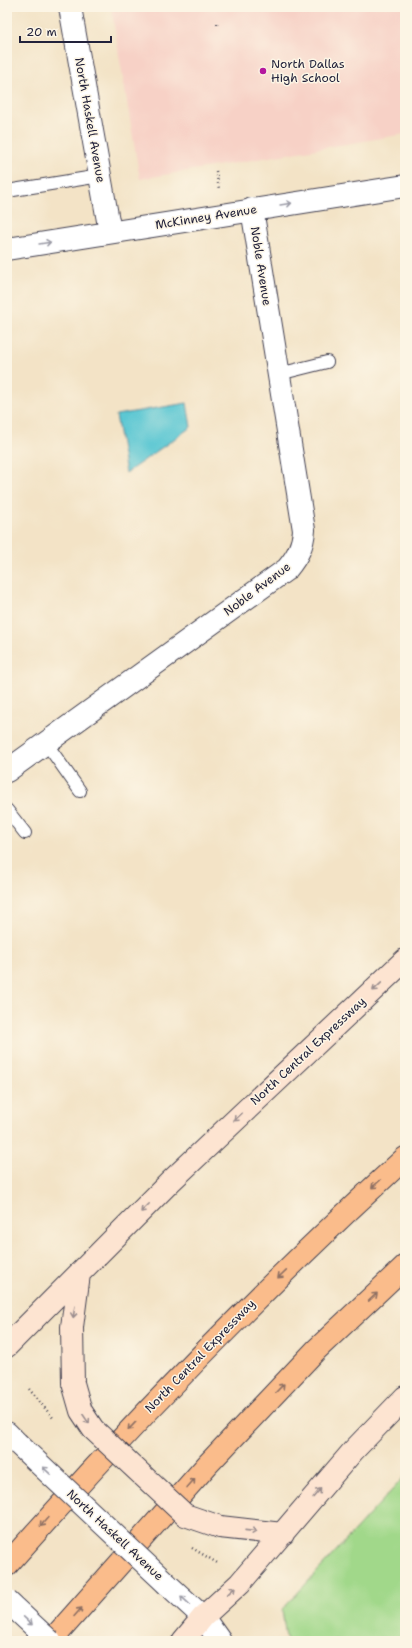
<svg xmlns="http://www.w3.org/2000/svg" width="412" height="1648" font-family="'Shantell Sans',sans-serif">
<rect width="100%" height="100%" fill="#fcf5e5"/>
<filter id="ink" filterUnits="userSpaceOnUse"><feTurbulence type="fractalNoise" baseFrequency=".025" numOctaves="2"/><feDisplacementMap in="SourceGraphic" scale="8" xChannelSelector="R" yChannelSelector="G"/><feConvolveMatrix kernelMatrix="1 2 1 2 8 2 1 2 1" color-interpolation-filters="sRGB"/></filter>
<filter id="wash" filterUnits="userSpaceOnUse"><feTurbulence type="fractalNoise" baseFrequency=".012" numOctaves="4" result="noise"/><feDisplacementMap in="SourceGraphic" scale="16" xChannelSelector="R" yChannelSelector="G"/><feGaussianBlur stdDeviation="0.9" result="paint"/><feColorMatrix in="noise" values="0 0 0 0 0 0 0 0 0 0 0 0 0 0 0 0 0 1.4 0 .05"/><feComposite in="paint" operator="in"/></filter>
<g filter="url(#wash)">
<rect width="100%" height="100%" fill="#f3e3c6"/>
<!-- built -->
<path fill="#f7d1c6" d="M111 7H405V134L140 179Z"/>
<!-- green -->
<path fill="#a1d88a" stroke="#627d62" d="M405 1476V1641H289L286 1638 282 1610Z"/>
<!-- water -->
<path fill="#5bc7d3" stroke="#3e7487" d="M187 403 191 427 126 473 116 415Z"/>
</g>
<g filter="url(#ink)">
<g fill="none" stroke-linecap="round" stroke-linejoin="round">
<defs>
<path id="service" d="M7 191 100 176
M279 374 327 362
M46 743 80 791
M7 810 25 833"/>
<path id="minor" d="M70 7 110 232
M7 771 287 569C297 557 303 546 304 530L252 209"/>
<path id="tertiary" d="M7 249 405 186
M7 1433 17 1443
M167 1584 203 1617 220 1641"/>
<path id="secondary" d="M7 1346 171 1181 405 960
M73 1383 72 1327 79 1274
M220 1527 283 1534
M183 1641 203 1617 240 1583 353 1451 405 1397"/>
<path id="motorway" d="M7 1565C133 1422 265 1286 405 1158
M51 1641 208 1464 316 1350 405 1266"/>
</defs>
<!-- service casing -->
<use href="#service" stroke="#413f50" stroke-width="14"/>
<!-- minor casing -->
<use href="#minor" stroke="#413f50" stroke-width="24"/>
<!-- tertiary casing -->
<use href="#tertiary" stroke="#413f50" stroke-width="24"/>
<!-- secondary casing -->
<use href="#secondary" stroke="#413f50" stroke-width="24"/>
<!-- motorway casing -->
<use href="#motorway" stroke="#413f50" stroke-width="24"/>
<!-- path -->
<path stroke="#413f50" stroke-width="2.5" stroke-dasharray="1 3" stroke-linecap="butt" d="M217 24V27
M216 171 219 189"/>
<!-- service -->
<use href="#service" stroke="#fff" stroke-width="12"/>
<!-- minor -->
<use href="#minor" stroke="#fff" stroke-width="22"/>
<!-- tertiary -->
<use href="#tertiary" stroke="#fff" stroke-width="22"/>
<!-- secondary -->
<use href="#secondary" stroke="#fde4d1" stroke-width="22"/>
<!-- motorway -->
<use href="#motorway" stroke="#fabc8b" stroke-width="22"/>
<defs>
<path id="tertiary-bridge" d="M17 1443 167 1584
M7 1601 50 1641"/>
<path id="secondary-bridge" d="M73 1383 81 1411 93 1429 185 1515 220 1527"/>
</defs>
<!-- tertiary-bridge casing -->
<use href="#tertiary-bridge" stroke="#413f50" stroke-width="24" stroke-linecap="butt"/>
<!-- secondary-bridge casing -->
<use href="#secondary-bridge" stroke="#413f50" stroke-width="24" stroke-linecap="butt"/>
<!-- path-bridge -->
<path stroke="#413f50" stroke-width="2.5" stroke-dasharray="1 3" stroke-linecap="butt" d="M29 1389 54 1419
M192 1548 219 1564"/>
<!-- tertiary-bridge -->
<use href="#tertiary-bridge" stroke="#fff" stroke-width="22"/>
<!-- secondary-bridge -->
<use href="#secondary-bridge" stroke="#fde4d1" stroke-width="22"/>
</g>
<!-- one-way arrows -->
<defs><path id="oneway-shaft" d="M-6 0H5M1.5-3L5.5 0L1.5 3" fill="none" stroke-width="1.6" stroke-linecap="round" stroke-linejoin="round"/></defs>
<g stroke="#9c9ca7">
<use href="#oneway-shaft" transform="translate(286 204) rotate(-9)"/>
<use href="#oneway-shaft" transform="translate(45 243) rotate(-9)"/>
<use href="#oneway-shaft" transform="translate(47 1471) rotate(-137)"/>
<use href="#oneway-shaft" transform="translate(185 1600) rotate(-137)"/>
<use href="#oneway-shaft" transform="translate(28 1621) rotate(43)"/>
</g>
<g stroke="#9a8d8e">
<use href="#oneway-shaft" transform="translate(377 987) rotate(137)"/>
<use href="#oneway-shaft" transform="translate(238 1117) rotate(136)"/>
<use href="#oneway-shaft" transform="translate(145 1208) rotate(135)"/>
<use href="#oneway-shaft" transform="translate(74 1312) rotate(98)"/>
<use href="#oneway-shaft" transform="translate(86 1419) rotate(56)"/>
<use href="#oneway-shaft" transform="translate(317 1493) rotate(-50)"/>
<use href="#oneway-shaft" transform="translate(251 1531) rotate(6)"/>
<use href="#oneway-shaft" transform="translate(231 1591) rotate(-43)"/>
</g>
<g stroke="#8e6f63">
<use href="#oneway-shaft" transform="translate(376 1184) rotate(138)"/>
<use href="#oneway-shaft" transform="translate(282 1274) rotate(136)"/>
<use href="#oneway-shaft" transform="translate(373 1297) rotate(-43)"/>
<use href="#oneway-shaft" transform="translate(280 1388) rotate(-46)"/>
<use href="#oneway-shaft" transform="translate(132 1426) rotate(133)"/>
<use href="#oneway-shaft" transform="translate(191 1483) rotate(-49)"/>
<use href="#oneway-shaft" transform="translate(44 1522) rotate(131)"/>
<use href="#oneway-shaft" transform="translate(78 1612) rotate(-48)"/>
</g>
</g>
<!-- markers -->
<circle fill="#b5179e" stroke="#fcf5e5" stroke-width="1.5" cx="263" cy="71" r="4"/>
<g text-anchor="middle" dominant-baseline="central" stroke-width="3" stroke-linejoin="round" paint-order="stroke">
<!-- poi labels -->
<g font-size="12" fill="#22223b" stroke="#fcf5e5" text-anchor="start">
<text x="271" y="64">North Dallas<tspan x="271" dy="14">High School</tspan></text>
</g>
<!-- street labels -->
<g font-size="12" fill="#22223b" stroke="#fcf5e5">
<text transform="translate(90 120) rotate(80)">North Haskell Avenue</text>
<text transform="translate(206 217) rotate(-9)">McKinney Avenue</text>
<text transform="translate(261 266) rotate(81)">Noble Avenue</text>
<text transform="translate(257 589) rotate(-37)">Noble Avenue</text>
<text transform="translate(308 1051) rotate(-43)">North Central Expressway</text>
<text transform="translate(200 1356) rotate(-46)">North Central Expressway</text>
<text transform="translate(115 1535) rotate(43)">North Haskell Avenue</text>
</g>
</g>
<!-- margin -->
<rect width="412" height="1648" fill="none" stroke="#fcf5e5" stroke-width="24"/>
<!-- scale -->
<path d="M20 36v6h91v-6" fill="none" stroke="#22223b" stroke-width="2"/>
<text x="26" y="36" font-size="12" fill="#22223b" stroke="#fcf5e5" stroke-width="3" paint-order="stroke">20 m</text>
</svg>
